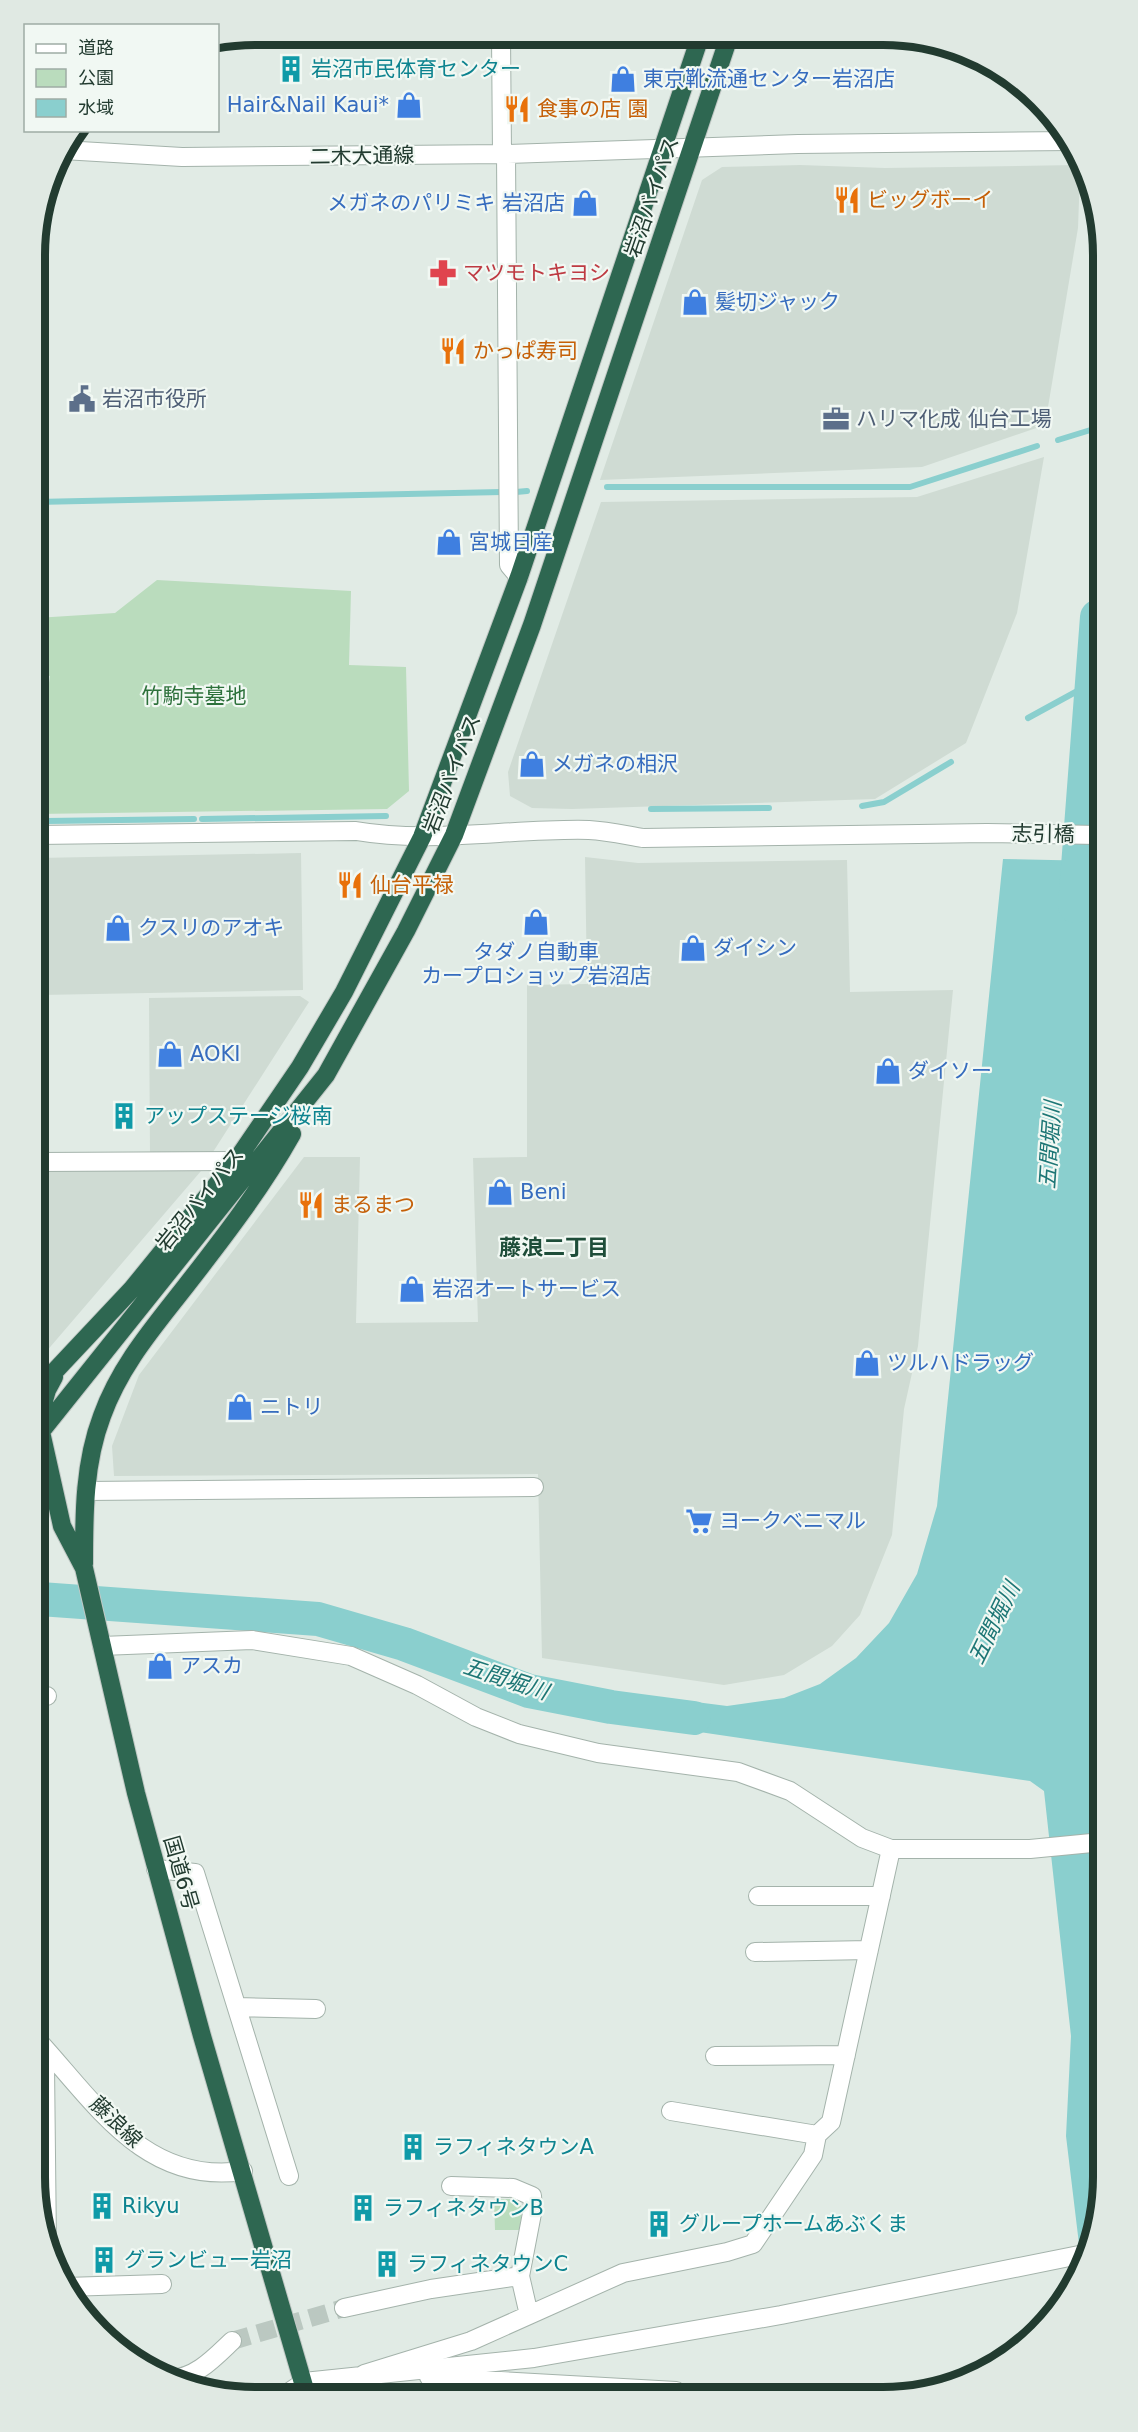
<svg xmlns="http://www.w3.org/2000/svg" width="1138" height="2432" font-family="'DejaVu Sans','Noto Sans JP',sans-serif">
<rect width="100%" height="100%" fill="#e1ebe5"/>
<!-- built -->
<path fill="#cfdbd3" d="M800 165 885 168 1076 165 1080 173 1078 228 1045 425 922 467 600 480 702 180 722 167Z
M1044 457 1017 613 966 743 875 799 572 809 532 808 510 796 508 772 601 502 917 497Z
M301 853 303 990 41 995 38 858Z
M585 857 638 863 847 860 850 992 953 990 918 1346 904 1409 892 1535 860 1615 832 1646 784 1675 724 1685 542 1658 538 1474 114 1476 112 1446 139 1375 304 1157H360L356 1323 478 1322 473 1158 527 1157V985L587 984Z
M300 996 309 1002 213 1152 150 1153 149 998Z
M207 1164 39 1360V1332L41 1331 39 1171Z"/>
<!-- green -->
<path fill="#badcbd" d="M157 580 351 591 349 665 406 667 409 791 387 809 37 814V767L50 676 37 674 36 618 115 613Z
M494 2199H514L523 2208 519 2230H495Z"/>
<!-- water -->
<path fill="#8acfce" d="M1003 859 1098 861 1103 2192 1087 2261 1082 2269 1066 2136 1071 2036 1044 1791 1030 1781 645 1724 649 1696 727 1706 784 1698 820 1684 856 1658 889 1623 917 1574 937 1506Z"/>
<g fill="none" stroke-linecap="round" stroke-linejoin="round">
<!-- stream -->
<path stroke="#8acfce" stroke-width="6" d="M1058 440 1097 428
M607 487H910L1037 446
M516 492 527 491
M36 502 502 492
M1028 718 1092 683
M862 806 884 802 951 762
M651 809 769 808
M202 819 386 816
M47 821 194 819"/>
<!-- river -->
<path stroke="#8acfce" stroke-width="34" d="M1075 906 1097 617
M40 1599 318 1619 404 1644 529 1691 611 1707 694 1718"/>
<!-- minor-tunnel -->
<path stroke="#bbc8c1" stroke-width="18" stroke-dasharray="18 9" stroke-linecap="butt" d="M232 2341 344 2308"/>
<defs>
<path id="minor" d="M501 36 502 154
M63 150 182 157 506 154 798 144 1071 141
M506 154 509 565 519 577
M37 835 356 831C432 844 511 828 589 830 607 831 625 835 643 838L987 833 1098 835
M38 1162 236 1161
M86 1491 534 1487
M102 1646 252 1640 351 1656 417 1685 476 1717 519 1734 598 1753 738 1772 790 1791 862 1838 891 1849H1030L1102 1842
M40 1696H47
M156 1869 195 1873 289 2176
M758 1896H881
M755 1952 869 1950
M237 2007 316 2009
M41 2044C98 2107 147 2185 243 2171
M715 2056 846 2055
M41 2065H45L47 2246
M671 2111 817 2135
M451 2186 513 2188 532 2196 533 2208 520 2276
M66 2287 162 2284
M344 2308 431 2289 520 2276 529 2315
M364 2374 471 2341 623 2273 727 2252 753 2244 813 2155 817 2135 831 2122 891 1849
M429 2377 676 2391
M170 2379C196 2378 214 2358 232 2341
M288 2393 304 2382 534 2358 781 2315 1089 2253"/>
<path id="highway" d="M54 1377 47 1390 41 1411V1432L62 1526 84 1568 136 1793 202 2036 306 2393
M39 1388 132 1289 236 1161 300 1067 344 992 422 837 519 577 700 37
M39 1434 326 1075 406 931 454 835 532 625 729 37
M84 1564C84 1514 84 1463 102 1416 120 1366 153 1328 185 1287 224 1237 261 1189 292 1134"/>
</defs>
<!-- minor casing -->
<use href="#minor" stroke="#a4b3ab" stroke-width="20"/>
<!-- highway casing -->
<use href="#highway" stroke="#c1c8c5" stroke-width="20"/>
<!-- minor -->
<use href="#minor" stroke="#fff" stroke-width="18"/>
<!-- highway -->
<use href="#highway" stroke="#2e6751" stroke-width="18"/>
</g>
<!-- icons -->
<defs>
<symbol id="building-bare" viewBox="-9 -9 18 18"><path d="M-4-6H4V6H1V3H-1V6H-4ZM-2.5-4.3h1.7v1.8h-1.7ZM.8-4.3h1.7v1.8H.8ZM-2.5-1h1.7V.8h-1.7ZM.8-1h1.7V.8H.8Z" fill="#0f9aa8" stroke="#f1f8f3" stroke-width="2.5" paint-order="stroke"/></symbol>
<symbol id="shop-bare" viewBox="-9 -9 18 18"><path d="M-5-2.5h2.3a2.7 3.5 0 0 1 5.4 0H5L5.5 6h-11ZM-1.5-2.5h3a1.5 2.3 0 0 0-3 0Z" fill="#3f7fe0" stroke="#f1f8f3" stroke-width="2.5" paint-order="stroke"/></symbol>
<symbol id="restaurant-bare" viewBox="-9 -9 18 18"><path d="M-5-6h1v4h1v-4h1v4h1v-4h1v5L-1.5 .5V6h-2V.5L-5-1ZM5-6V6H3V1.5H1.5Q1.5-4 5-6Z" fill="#e8710a" stroke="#f1f8f3" stroke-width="2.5" paint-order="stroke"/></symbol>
<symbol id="pharmacy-bare" viewBox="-9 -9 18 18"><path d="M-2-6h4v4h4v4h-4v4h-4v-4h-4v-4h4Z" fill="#e0444e" stroke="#f1f8f3" stroke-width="2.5" paint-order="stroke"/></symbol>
<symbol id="civic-bare" viewBox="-9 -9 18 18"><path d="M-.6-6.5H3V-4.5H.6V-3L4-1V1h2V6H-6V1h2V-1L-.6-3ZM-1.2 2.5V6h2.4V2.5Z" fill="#5c6f8a" stroke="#f1f8f3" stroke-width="2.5" paint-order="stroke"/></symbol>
<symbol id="office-bare" viewBox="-9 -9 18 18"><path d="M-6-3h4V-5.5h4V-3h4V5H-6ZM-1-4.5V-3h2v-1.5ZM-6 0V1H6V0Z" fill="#5c6f8a" stroke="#f1f8f3" stroke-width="2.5" paint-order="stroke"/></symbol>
<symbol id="supermarket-bare" viewBox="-9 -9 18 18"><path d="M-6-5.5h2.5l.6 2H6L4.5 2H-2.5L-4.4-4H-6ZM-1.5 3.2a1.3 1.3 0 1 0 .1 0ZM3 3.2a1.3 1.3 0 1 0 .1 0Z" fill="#3f7fe0" stroke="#f1f8f3" stroke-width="2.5" paint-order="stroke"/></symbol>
</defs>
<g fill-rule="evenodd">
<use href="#building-bare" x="272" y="50" width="38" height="38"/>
<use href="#shop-bare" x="604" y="60" width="38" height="38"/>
<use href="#shop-bare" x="390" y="86" width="38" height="38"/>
<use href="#restaurant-bare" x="498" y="90" width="38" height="38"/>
<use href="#restaurant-bare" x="828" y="181" width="38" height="38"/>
<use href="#shop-bare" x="566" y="184" width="38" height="38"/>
<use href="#pharmacy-bare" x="424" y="254" width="38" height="38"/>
<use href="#shop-bare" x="676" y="283" width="38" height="38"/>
<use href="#restaurant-bare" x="434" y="332" width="38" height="38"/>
<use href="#civic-bare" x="63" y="380" width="38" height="38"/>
<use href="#office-bare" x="817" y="400" width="38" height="38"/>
<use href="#shop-bare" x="430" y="523" width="38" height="38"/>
<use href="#shop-bare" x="513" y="745" width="38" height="38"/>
<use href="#restaurant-bare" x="331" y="866" width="38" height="38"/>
<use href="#shop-bare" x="517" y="903" width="38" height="38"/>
<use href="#shop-bare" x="99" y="909" width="38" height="38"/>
<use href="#shop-bare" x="674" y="929" width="38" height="38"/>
<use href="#shop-bare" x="151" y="1035" width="38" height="38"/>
<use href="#shop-bare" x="869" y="1052" width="38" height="38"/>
<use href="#building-bare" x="105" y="1097" width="38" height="38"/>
<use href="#shop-bare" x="481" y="1173" width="38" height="38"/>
<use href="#restaurant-bare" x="292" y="1186" width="38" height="38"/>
<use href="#shop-bare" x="393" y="1270" width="38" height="38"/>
<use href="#shop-bare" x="848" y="1344" width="38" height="38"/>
<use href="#shop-bare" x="221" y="1388" width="38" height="38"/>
<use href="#supermarket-bare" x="680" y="1502" width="38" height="38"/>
<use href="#shop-bare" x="141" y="1647" width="38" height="38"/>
<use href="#building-bare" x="394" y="2128" width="38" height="38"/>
<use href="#building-bare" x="83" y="2187" width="38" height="38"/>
<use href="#building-bare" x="344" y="2189" width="38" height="38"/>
<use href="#building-bare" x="640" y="2205" width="38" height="38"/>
<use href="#building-bare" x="85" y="2241" width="38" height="38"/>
<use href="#building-bare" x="368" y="2245" width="38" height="38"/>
</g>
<g text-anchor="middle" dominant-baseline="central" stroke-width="4.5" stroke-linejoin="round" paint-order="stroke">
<!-- culture labels -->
<g font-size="21" fill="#0d838f" stroke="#f1f8f3" text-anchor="start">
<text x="311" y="69">岩沼市民体育センター</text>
<text x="144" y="1116">アップステージ桜南</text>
<text x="433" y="2147">ラフィネタウンA</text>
<text x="122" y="2206">Rikyu</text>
<text x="383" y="2208">ラフィネタウンB</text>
<text x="679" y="2224">グループホームあぶくま</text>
<text x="124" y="2260">グランビュー岩沼</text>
<text x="407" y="2264">ラフィネタウンC</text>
</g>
<!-- shop labels -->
<g font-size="21" fill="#366cbe" stroke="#f1f8f3" text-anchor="start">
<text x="643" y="79">東京靴流通センター岩沼店</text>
<text x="389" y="105" text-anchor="end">Hair&amp;Nail Kaui*</text>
<text x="565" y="203" text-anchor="end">メガネのパリミキ 岩沼店</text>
<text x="715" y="302">髪切ジャック</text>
<text x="469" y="542">宮城日産</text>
<text x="552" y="764">メガネの相沢</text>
<text x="138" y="928">クスリのアオキ</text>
<text x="713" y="948">ダイシン</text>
<text x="536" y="952" text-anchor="middle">タダノ自動車<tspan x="536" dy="24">カープロショップ岩沼店</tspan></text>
<text x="190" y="1054">AOKI</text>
<text x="908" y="1071">ダイソー</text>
<text x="520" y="1192">Beni</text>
<text x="432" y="1289">岩沼オートサービス</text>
<text x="887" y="1363">ツルハドラッグ</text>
<text x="260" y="1407">ニトリ</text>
<text x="719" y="1521">ヨークベニマル</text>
<text x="180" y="1666">アスカ</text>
</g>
<!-- food labels -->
<g font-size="21" fill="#c56008" stroke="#f1f8f3" text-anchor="start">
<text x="537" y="109">食事の店 園</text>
<text x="867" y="200">ビッグボーイ</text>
<text x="473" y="351">かっぱ寿司</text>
<text x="370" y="885">仙台平禄</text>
<text x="331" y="1205">まるまつ</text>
</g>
<!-- street labels -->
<g font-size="21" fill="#223b30" stroke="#f1f8f3">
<text transform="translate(362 156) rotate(-1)">二木大通線</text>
<text transform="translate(652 197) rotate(-71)">岩沼バイパス</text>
<text transform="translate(452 774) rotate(-69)">岩沼バイパス</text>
<text transform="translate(1043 834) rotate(1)">志引橋</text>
<text transform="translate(200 1199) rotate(-51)">岩沼バイパス</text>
<text transform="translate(181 1873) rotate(74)">国道6号</text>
<text transform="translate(116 2122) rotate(44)">藤浪線</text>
</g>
<!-- health labels -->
<g font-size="21" fill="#be3a42" stroke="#f1f8f3" text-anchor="start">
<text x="463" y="273">マツモトキヨシ</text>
</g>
<!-- service labels -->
<g font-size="21" fill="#4e5e75" stroke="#f1f8f3" text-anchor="start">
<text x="102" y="399">岩沼市役所</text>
<text x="856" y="419">ハリマ化成 仙台工場</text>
</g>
<!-- park labels -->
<g font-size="21" fill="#2d713b" stroke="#f1f8f3">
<text x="194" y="696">竹駒寺墓地</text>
</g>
<!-- water labels -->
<g font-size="22" font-style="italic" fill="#1d7675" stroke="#f1f8f3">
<text transform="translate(1050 1145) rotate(-86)">五間堀川</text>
<text transform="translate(994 1623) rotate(-64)">五間堀川</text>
<text transform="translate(506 1679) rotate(18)">五間堀川</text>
</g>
<!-- neighbourhood labels -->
<g font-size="22" font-weight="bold" fill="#1e4d39" stroke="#f1f8f3">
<text x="554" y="1247">藤浪二丁目</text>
</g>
</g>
<!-- crop -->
<path d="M0 0H1138V2432H0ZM255 45H883A210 210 0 0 1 1093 255V2177A210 210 0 0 1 883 2387H255A210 210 0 0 1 45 2177V255A210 210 0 0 1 255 45Z" fill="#e0e9e3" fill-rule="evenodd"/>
<path fill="none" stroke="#223b30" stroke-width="8" d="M255 45H883A210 210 0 0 1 1093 255V2177A210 210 0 0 1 883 2387H255A210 210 0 0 1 45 2177V255A210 210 0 0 1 255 45Z"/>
<!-- legend -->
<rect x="24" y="24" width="195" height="108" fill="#f1f8f3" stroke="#9eaca5" stroke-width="1.5"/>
<rect x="36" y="44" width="30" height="9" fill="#ffffff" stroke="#9eaca5" stroke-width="1.5"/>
<text x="78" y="54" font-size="18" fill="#223b30">道路</text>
<rect x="36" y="69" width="30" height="18" fill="#badcbd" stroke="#9eaca5" stroke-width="1.5"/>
<text x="78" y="84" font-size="18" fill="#223b30">公園</text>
<rect x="36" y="99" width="30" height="18" fill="#8acfce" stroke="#9eaca5" stroke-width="1.5"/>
<text x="78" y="114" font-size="18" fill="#223b30">水域</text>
</svg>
